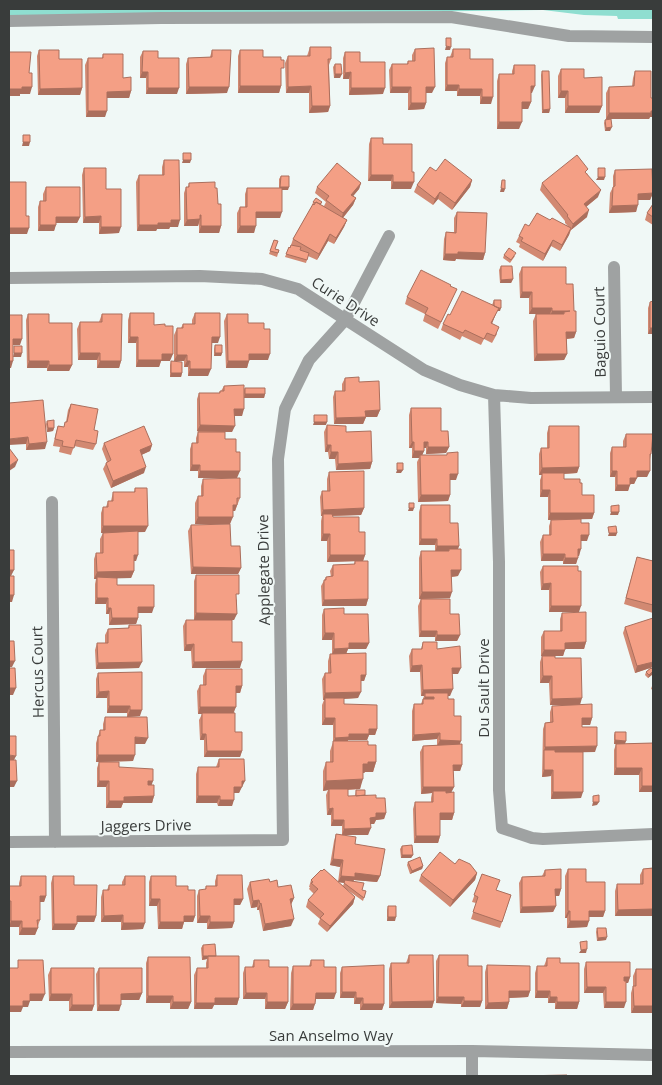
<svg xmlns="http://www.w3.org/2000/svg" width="662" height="1085" font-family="'Open Sans',sans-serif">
<rect width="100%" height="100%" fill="#f0f8f6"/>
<!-- park -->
<path fill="#8fded0" d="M9 9H653V19H618L617 16 584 15 543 10 9 17Z"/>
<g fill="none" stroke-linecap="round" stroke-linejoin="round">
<!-- street -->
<path stroke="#9fa2a2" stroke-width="12" d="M9 21 161 18 451 17 569 36 653 37
M614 267 616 397
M9 278 200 276 262 279 298 289 424 370 460 385 494 395 531 398 653 397
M494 395 499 562V790L502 828 532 838 543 839 653 834
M52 502 55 842
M9 842 283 840 278 459 285 409 309 360 345 320 389 236
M9 1052 472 1051 653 1055
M472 1076V1051"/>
</g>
<!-- wall -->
<path fill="#d28972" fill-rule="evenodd" d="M310 47 331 59 329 65 330 106 328 112 309 113V93H286L285 63 288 56H307Z
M415 49 432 93H426V103L424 109 408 110V93H390L389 70 392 64H407L408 61H412V55Z
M453 49 470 59 491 104H480V96H457V91H445V63L447 57H450Z
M39 50 59 59 82 88 80 95H38L37 56Z
M212 50 227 93 186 94V64L188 58 210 57Z
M240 50 263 57 281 74V86L279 93H238V56Z
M143 51 158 58 177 94H146V78H140V57Z
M345 52 360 62 383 94 349 95V79H343V58Z
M103 54 123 78 131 91 129 98H107L105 117H86L85 65 88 58H102Z
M335 64 340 78H334L333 67Z
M514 65 532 93H531V102L528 109H522L519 129H497V81L499 74H512V71Z
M561 69 584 78 602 106 599 113H565V98H558V76Z
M542 71 550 109 549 113H542L541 75Z
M635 71 651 98 653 117H650L649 119H611L610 131H605L604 123 605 120 606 119V93L609 87 632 86 633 78Z
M371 138 411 189H391V181H368L369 144Z
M164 160 178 227H170L169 229H157L156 231H137L136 182 139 175H162V167Z
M84 168 106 189 119 233 99 234V223H83L82 175Z
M615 170 653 193 650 200H638L636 212 609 213 610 193 613 187V176Z
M436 171 472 180 470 187 452 210 438 199 433 205 414 192 417 185Z
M587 173 598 197 586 207 587 217 571 230 569 235 560 251 551 246 543 261 519 247 520 244 516 242 519 236 529 226 550 220 568 226 565 223V221L540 190 542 183Z
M281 176 288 190H282L280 218H256L254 233H237V213L240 207H245V194L247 188H279V179Z
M189 183 215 188 221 226 219 233H199V223L198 226H184V193L186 187H188Z
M361 183 359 189 353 196 356 198 353 205 343 218 347 220 344 227 334 244 328 241 317 260 308 256 306 263 285 257 289 247 290 248 293 239 312 206 313 202H322L321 205 324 206 326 202 315 193 317 187Z
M46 187 80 217 77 223H56L54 231H38V207L40 201H43V194Z
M653 204V225L645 220 647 213Z
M457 212 485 253 483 260 456 259 455 261 443 260 444 239 446 232H454V218Z
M274 240 275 249 279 250 277 257 269 254Z
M504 255 515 256 510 263 503 258Z
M501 266 513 279 511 283H500L499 270Z
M522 267 566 284 576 332 574 338 567 339V354L564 360 534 361 533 321 536 314H529V298H520L519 274Z
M457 289 438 329 423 321 425 314 405 304 407 297Z
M494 300 500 311H497L492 324 497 334 492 343 484 339 481 345 462 336 460 340 441 330 443 324 450 315 492 305Z
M650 302 653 334H648V308Z
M130 313 154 325 170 361H161L159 367H136V343H128V320Z
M195 313 218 343H212L208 376H188V367H184V361H174V335L177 328H181L183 324H192V320Z
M28 314 49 323 72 365 69 371H47V368H27L26 320Z
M102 314 121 361 119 368H97V360H78L77 329 80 322H99Z
M227 314 264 329 268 360H249L247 368H226L224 321Z
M215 345 222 353 221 356H214V349Z
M171 361 182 373 181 377H170V365Z
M345 378 359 382 380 410 377 417H366L363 424H334L333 397 335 391H342V384Z
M224 386 244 390 245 388 265 394 264 398H244L242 416H234L232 432H225V439L236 452 237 478H198V471H190V449L192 443H196V438L198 432 197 431V399L199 393H219L220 391H221Z
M9 403 45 449 26 450V444Z
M71 404 94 430 96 444 93 450 74 446 71 455 59 452 60 447 53 446 56 432 58 426 64 427 66 422 68 410Z
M411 408 441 431 449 447 446 453 426 454V448H424V451L422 455H447V453L456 480H450V495L448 501 418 502 417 462 419 458H412V448H409V415Z
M47 421 54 428 53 431 47 432 46 424Z
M327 425 346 432 372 462 370 469 336 470 335 459H329L328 452H325L324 432Z
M549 426 579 467 577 473 564 474V479L580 483 582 495 594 513 592 519H581V523L587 541H581L579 556H578L576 564H563V561H541L540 542 543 535H549V526L551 520 559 519 548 520V497H540V480L542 475H539V454L541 448H547V433Z
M626 434 651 454 650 459 647 477H637L634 484H630L628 491H615V477H610V453L612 447H623V441Z
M104 443 152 445 150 451 141 455 144 473 111 488 103 469 106 463 107 462 102 449Z
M329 472 364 508 361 515 333 516V517L359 532 365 555 363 561 368 599 366 606H322L321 586 326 577H331L330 571 333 565 354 564 355 561 327 562V541H321V521L322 516H321L320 497 322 491H327V479Z
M203 479 240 498 235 511H233L230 524H195V503L198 496H201V486Z
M135 488 145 532H138L136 561H134V571L131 578H117V585L152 613H138V618L136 624 109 625V614H106V604H95V584L96 579H94V559L96 553H100V539L103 533H104H101V513L103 507H106L108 501H111L113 492H134Z
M421 505 450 523 459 546 458 549V576L452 577 450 598 419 599V558L421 551H435V545H419V512Z
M191 525 231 546 241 568 238 574H191L188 531Z
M637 557 653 561V613L624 604Z
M543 566 579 612H549V590H541L540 572Z
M196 575 237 600 234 620H232V642L240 668H192L191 651H184L183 626 186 620H194V581Z
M421 599 450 614 460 635 457 641H435V637H419L418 606Z
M324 609 344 614 369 643 366 649H348L346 654 366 675 364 681H361L358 698 344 699V704L377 729 375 735H369L367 740H348V741L368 745 376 762 373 772H365L364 773H363L360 789 348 790V796H355L356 790 365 795 376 798 386 813 384 819 376 820 374 824H370L368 835H343L355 844 380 876 377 882 354 880 353 881 362 890 364 898 363 901 346 889 355 897 353 904 327 932 318 924 320 919 306 907 308 900 314 894 309 889 310 887H309L311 880 338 882 340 867 330 865 334 841 336 834 342 835V826H331V815H327L326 795 328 790 323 791V771L326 762H330V751L333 742V725H322V705L324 700H323L322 679 325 673H328V661L330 654H332V640H322V615ZM338 882 344 883 343 886Z
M562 613 586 642 584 649H565L563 656H555V658L580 705 592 718 590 725H582V727L595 752H583L581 798 551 799V776L542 777 543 729 545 723 550 722V712L552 706 575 705H550L549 683H540V662L542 656H541V637L544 631H560V619Z
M129 625 139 668 96 669 95 650 97 643H105V635L108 629 128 628Z
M625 627 653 670V674L648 678 645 675 646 672 650 668 635 673 623 633Z
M423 642 437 649 458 674H452L450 696H448V699L454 716 460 745 462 765 460 771H453L454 787 451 792 454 813 452 820H440V836L438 843H414L413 809 415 802H431V798L432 793 421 794 420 752 423 746 437 745V739L412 741V711L414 704H421L424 696H421L420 672H410L409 656 412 649H421Z
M206 669 242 686 240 693H236L234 713 235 732 242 751 240 757H204V740H200L199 720 202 714H198L197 691 200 685H203V676Z
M98 673 140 716 127 717V713H107V698H96V679Z
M653 683V690L651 689Z
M105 717 145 744H135L133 761 96 762V743L100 730H103V724Z
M615 732 625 744 653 743V792H639V775H614V750L616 744H614V735Z
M219 759 242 787H241L239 793H234L232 806H218L217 803H196V774L198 767H216Z
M99 762 119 767 151 785 154 796 152 803H123L121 808H106V787H97V768Z
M402 846 413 855 411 858H401L400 849Z
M408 862 423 866 422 869 410 874 407 865Z
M455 864 477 873 475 880 450 907 419 881 421 875Z
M653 868V916H615V891L617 884H640V875L643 869Z
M568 869 586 882 605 911 603 917H589L587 927 567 928V918H565V876Z
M545 870 561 889 559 896H555L556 906 553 912 520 913 519 883 522 877 542 876Z
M482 874 496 890 511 895 500 928 471 919 476 903 472 902Z
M217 875 243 899 240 905H234V922L232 928 207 929V923H197V896L199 890H205L206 886H215V881Z
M21 876 46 896 44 902H40V920L35 935H19V927H9V886H19V883Z
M53 876 74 885 96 916 94 922H77L74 930H52L51 883Z
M125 876 143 929 121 930V922H101V897L103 890H107L109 885H122V882Z
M151 876 176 886 195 916 193 922H184L182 929H158L157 906H149V882Z
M250 882H270L294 898 291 905V926L263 931 259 910H257V907L251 908 247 889Z
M388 906 395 921H387V910Z
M597 928 606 940 597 941 596 932Z
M203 945 215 956 239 998 237 1005H214L212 1009H194V975L197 968H206V963L207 959 202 960 201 948Z
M409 955 434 1001 432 1008H389V969L391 963H406Z
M439 955 468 966 482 1001 480 1007H461V1004L436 1003V961Z
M148 957 191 1002 188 1009H170V1003H146V963Z
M547 958 560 963 579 1002 577 1009H555V1003H548V998H535V973L537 966H544Z
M254 960 269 967 288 1002 285 1009H265V999H243V973L245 967H252Z
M311 960 324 967 334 999H316L313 1010H290L291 973 293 966H309Z
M586 962 630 977 628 983H626L624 1008H604L603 993H584V969Z
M487 965 530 991 528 997 509 998V1002L507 1009H485V972Z
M342 967 384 1004 382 1010H360V1004H354V998H340V973Z
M51 968 94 1005 92 1011H69V1001H49L48 975Z
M99 968 142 993 139 1000H121L119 1011H97L96 974Z
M636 969H653L631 1013V993L633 986V976Z"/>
<!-- shaded-wall -->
<path fill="#ab6f5d" d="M446 46 451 47 450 50H445Z
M142 72H148L146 78H140Z
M351 72 349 79H343L345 73Z
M335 74H342L340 78H334Z
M447 85H459L457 91H445Z
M240 86H281L279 93H238Z
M311 86 309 93H286L288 87Z
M531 86H535L532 93H528Z
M22 87H32L30 94H20V96H9V89Z
M189 87H229L227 93 186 94Z
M392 87H411L408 93H390Z
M426 87H435L432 93H424Z
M82 88 80 95H38L40 89Z
M148 88H179L177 94H146Z
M351 88H385L383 94 349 95Z
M459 89H482L480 96H457Z
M131 91 129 98H104L107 92Z
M561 91H568L565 98H558Z
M482 97H493L491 104H480Z
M522 102H531L528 109H519Z
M411 103H426L424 109 408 110Z
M312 106H330L328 112 309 113Z
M568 106H602L599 113H565Z
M550 109 549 113H542L543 110Z
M88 111H107L105 117H86Z
M653 111V117H650L649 119H606L609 113Z
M499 122H522L519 129H497Z
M612 127 610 131H605L606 128Z
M23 142H30L29 146H22Z
M183 160H191L190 163H182Z
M371 175H393L391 181H368Z
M598 177H605L604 180H596Z
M472 180 470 187 452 210 455 203Z
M393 182H414L411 189H391Z
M361 183 359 189 349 201 351 195Z
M280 187H289L288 190H279Z
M501 188 505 189 504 192H500Z
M601 190 598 197 581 211 584 204Z
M440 192 438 199 433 205 435 199Z
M653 193 650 200H636L638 194Z
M356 198 353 205 341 220 343 213Z
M638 205 636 212 609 213 612 206Z
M589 210 587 217 571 230 573 224Z
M256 212H282L280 218H254Z
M201 215 198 226H184L187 220Z
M101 216 99 223H83L85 217Z
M56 217H80L77 223H54Z
M171 220H180L178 227H170L169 229H157L156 231H137L139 225Z
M347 220 344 227 334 244 336 238Z
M40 225H56L54 231H38Z
M201 226H221L219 233H199Z
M240 226H256L254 233H237Z
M101 227H121L119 233 99 234Z
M9 228H29L27 234H9Z
M571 228 569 235 560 251 562 245Z
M330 234 328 241 317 260 319 254Z
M553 240 551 246 543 261 545 254Z
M458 252 485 253 483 260 456 259 455 261 443 260 445 254Z
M513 279 511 283H500L501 280Z
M522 292H532L529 298H520Z
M494 308H501L500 311H497L489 330Z
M532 308H552L550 314H529Z
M552 311H570L564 314V312L562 318 550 317Z
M650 328H653V334H648Z
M566 332H576L574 338 564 339Z
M130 337H138L136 343H128Z
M212 337H220L218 343H210Z
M13 339H22L20 345H11Z
M14 353H22L21 357H13Z
M80 353H100L97 360H78Z
M215 353H222L221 356H214Z
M162 354H173L170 361H161L159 367H136L138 360Z
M249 354H270L268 360H247Z
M537 354H567L564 360 534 361Z
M177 355H187L184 361H174Z
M9 361H13L11 368H9Z
M29 361H49L47 368H27Z
M100 361H121L119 368H97Z
M187 361H190L188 367H184Z
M228 361H249L247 368H226Z
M49 365H72L69 371H47Z
M190 369H211L208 376H188Z
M171 373H182L181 377H170Z
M245 394H265L264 398H244Z
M234 409H244L242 416H232Z
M380 410 377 417H363L365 411Z
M366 417 363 424H334L336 418Z
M314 422H327L326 425H313Z
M200 425 235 426 232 432 197 431Z
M48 428H54L53 431 47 432Z
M28 437 26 444 9 445V439Z
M47 442 45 449 26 450 29 444Z
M412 442H414L412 448H409Z
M424 442H428L426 448H421Z
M152 445 150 451 137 457 140 450Z
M327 445H331L328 452H325Z
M428 447H449L446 453 426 454Z
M414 451H424L421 458 420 455 419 458H412Z
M331 452H338L335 459H329Z
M18 460 15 467 9 471V466Z
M372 462 370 469 336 470 338 464Z
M192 465H200L198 471H190Z
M146 467 144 473 111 488 113 481Z
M579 467 577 473 542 475V473V475H539L542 468Z
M397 470H403L401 473H396Z
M200 471H240L237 478H198Z
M612 471H617L615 477H610Z
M637 471H650L647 477H634Z
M450 474H458L456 480H447Z
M630 478H637L634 484H628Z
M617 485H630L628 491H615Z
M542 490H550L548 497H540Z
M421 495H450L448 501 418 502Z
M233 505H237L235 511H230Z
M364 508 361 515 323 516V514L322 516H321L323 510Z
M409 508H414L413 511H408Z
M611 512H619L618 515H610Z
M550 513H594L592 519 548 520Z
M198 517H233L230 524H195Z
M103 526H148L145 532 101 533Z
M609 533H617L616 536H608Z
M323 534H330L327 541H321Z
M581 535H589L587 541H579Z
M421 539H437L435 545H419Z
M437 546H459L456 553 449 549 448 553H435Z
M578 549H581L579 556H576Z
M543 554H565L563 561H541Z
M134 555H138L136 561H131Z
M330 555H365L363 561 327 562Z
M565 558H578L576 564H563Z
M193 567 241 568 238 574H191Z
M9 570H14L11 576H9Z
M451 570H461L458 576 449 577Z
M134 571 131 578 94 579 97 572Z
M551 583 549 590H541L543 584Z
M422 592H452L450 598 419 599Z
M9 595H14L12 602H9Z
M97 598H108L106 604H95Z
M368 599 366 606H322L324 600Z
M551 606H581L579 612H549Z
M138 607H154L152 613H136Z
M108 608H111L109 614H106Z
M196 613 237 614 234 620H194Z
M112 618H138L136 624 109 625Z
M421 631H437L435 637H419Z
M325 633H334L332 640H322Z
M437 635H460L457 641H435Z
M586 642 584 649H563L565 643Z
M349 643H369L366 649H348L346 654 332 655 334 649Z
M194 644 191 651H184L186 645Z
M544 650H565L563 656H541Z
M9 661H15L12 667H9Z
M242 661 240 668H192L194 662Z
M142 662 139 668 96 669 98 663Z
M653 662V667L635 673 637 666Z
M422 665 420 672H410L412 666Z
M452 668H461L458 674H450Z
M653 671V674L648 678 649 675Z
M361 675H366L364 681H358Z
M543 676H552L549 683H540Z
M236 686H242L240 693H233Z
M9 688H16L13 695H9Z
M453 689 450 696H425V693L424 696H421L423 690Z
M109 691 107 698H96L99 692Z
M361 692 358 698 323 700 325 693Z
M425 697H434L432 703 423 701Z
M582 698 580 705H550L552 699Z
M109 706H130L127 713H107Z
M200 707H236L233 714H198Z
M130 710H142L140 716 127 717Z
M325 718H335L333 725H322Z
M582 718H592L590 725H580Z
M369 729H377L375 735H369L367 740H348L347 744 333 745 335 738Z
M440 733 437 739 412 741 414 735Z
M202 734H206L204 740H200Z
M135 737 148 738 145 744H132Z
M440 740 461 741 459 747 437 746Z
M615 740 626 741 625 744H614Z
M597 746 595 752 544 753 545 747Z
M207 751H242L240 757H204Z
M9 755 16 756 13 762H9Z
M98 755H135L133 761 96 762Z
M368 762H376L373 772H365L364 773H360L363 764Z
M453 765H462L460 771H451Z
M616 768H642L639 775H614Z
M544 770H553L551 776 542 777Z
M363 779 360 789 329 790V789L328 790 323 791 326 781Z
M10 781H17L14 787H10L9 792V786Z
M99 781H109L106 787H97Z
M148 781H153L151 787H146Z
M242 781H245L239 793H232L234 787Z
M642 786H653V792H639Z
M423 787H454L451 793H433V791L432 793 421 794Z
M553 792H583L581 798 551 799Z
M154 796 152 803H123L121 808H106L109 801 124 797Z
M198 796H220L217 803H196Z
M220 800H234L232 806H218Z
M593 802H599L597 805 592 806Z
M333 808 331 815H327L329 809Z
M376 813H386L384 819 376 820 374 824H368L370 818Z
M440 813H454L452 820H437Z
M333 820H344L342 826H331Z
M371 828 368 835H342L344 829Z
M416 836H440L438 843H414Z
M402 855H413L411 858H401Z
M333 859 343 860 340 867 330 865Z
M423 866 422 869 410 874 412 871Z
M355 873 380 876 377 882 354 880 352 884 338 882 341 876Z
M477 873 475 880 450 907 453 900Z
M555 889H561L559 896H553Z
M40 896H46L44 902H37Z
M355 897 353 904 327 932 330 926Z
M294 898 291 904 287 905 290 899Z
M151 899H160L157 906H149Z
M234 899H243L240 905H231Z
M259 900 257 907 251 908 253 901Z
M261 903 259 910H257L260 904Z
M556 906 553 912 520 913 522 907Z
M653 909V916H615L618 910Z
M568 911H570L567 918H565Z
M589 911H605L603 917H587Z
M123 915 121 922H101L104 916Z
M77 916H96L94 922H74Z
M184 916H195L193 922H184L182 929H158L160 922Z
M200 916H210L207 923H197Z
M388 917H396L395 921H387Z
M294 919 291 926 263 931 265 924Z
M11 921H22L19 927H9Z
M570 921H589L587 927 567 928Z
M210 922H234L232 928 207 929Z
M123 923H145L143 929 121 930Z
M54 924H77L74 930H52Z
M22 928H38L35 935H19Z
M607 937 606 940 597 941 598 938Z
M587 949 586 953H579L581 950Z
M203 956H208L207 959 202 960Z
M624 977H630L628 983H621Z
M587 987H606L603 993H584Z
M509 991H530L528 997 507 998Z
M537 991H550L548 998H535Z
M342 992H356L354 998H340Z
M142 993 139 1000H119L121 994Z
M246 993H267L265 999H243Z
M316 993H336L334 999H313Z
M30 994H45L42 1001H28Z
M51 994H72L69 1001H49Z
M148 996H173L170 1003H146Z
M438 997H464L461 1004 436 1003Z
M550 997H557L555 1003H548Z
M215 998H239L237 1005H214L212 1009H194L196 1003Z
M356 998H363L360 1004H354Z
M23 1001H30L28 1007H23L21 1012H9V1006Z
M434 1001 432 1008H389L392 1002Z
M464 1001H482L480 1007H461Z
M173 1002H191L188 1009H170Z
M267 1002H288L285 1009H265Z
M509 1002 507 1009H485L488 1003Z
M557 1002H579L577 1009H555Z
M606 1002H626L624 1008H604Z
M293 1004H315L313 1010H290Z
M363 1004H384L382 1010H360Z
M72 1005H94L92 1011H69Z
M99 1005H121L119 1011H97Z
M634 1006H653V1013H631Z"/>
<!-- building -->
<path fill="#f49f85" stroke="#ab6f5d" d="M446 38H451V47L446 46Z
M310 47H331V59H328L330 106H312L311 86 288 87V56H310Z
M434 48 435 87H426V103H411V87H392V64H408V61H415V49Z
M453 49H470V59H493V97H482V89H459V85H447V57H453Z
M39 50H59V59H82V88L40 89Z
M212 50H231L229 87H189L188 58 212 57Z
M240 50H263V57H281V60H284V68H281V86H240Z
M143 51H158V58H179V88H148V72H142Z
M9 52H31L29 73H32V87H22V89H9Z
M345 52H360V62H385V88H351V72L345 73Z
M103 54H123V78L131 77V91L107 92V111H88V58H103Z
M335 64H341L342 74H335Z
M514 65H535V86H531V102H522V122H499V74H514Z
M561 69H584V78L602 77V106H568V91H561Z
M542 71H549L550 109 543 110Z
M635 71H651V98H653V111H651V113H609V87L634 86Z
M611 119 612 127 606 128 605 120Z
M23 135H30V142H23Z
M371 138H383V144H412V172H414V182H393V175H371Z
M183 153H191V160H183Z
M577 155 588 169 585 172 601 190 584 204 589 210 573 224 567 216 568 215 542 183Z
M445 159 472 180 455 203 440 192 435 199 417 185 430 167 436 171Z
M164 160H179L180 220H171V223H158V225H139V175H164Z
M337 163 361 183 351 195 356 198 343 213 326 200 329 196 317 187Z
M84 168H106V189H121V227H101V216L85 217Z
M598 168H605V177H598Z
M652 169 653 193 638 194V205L612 206 613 187 615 186V170Z
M281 176H289V187H280Z
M502 180H505V189L501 188Z
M9 182H26V216H29V228H9Z
M215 182V188H217L218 204H221V226H201V215H200V219L187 220 186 187H189V183Z
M46 187H80V217H56V225H40V201H46Z
M247 188H282V212H256V226H240V207H247Z
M316 198 322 202 320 204 316 202 315 203 313 202Z
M316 202 347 220 336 238 330 234 319 254 293 239 313 204 314 205Z
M653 204V217L647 213Z
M457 212 487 213 485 253 458 252V254H445L446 232 456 233Z
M537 213 550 220 552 218 571 228 562 245 553 240 545 254 521 241 523 238 519 236 525 224 529 226Z
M274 240 278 241 275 249 279 250 278 253 270 251Z
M291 245 301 247 300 250 309 253 307 260 286 254 289 247 290 248Z
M509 248 516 253 511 260 504 255Z
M501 266H512L513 279 501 280Z
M522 267H566V284H573L574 311H576V332H566L567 354H537L536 314H564V312L570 311H552V308H532V292H522Z
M421 270 451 285 450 286 457 289 441 322 425 314 428 308 407 297Z
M462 291 499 308 491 323 499 327 495 336 487 333 484 339 465 330 463 333 443 324 448 314 450 315Z
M494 300H501V308H498L494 306Z
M653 301V328H650V302Z
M130 313H154V325L165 324V326H173V354H162V360H138V337H130Z
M195 313H220V337H212L211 369H190V361H187V355H177V328H183V324H195Z
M28 314H49V323H72V365H49V361H29Z
M102 314H122L121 361H100V353H80V322H102Z
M227 314H248V323H264V329H270V354H249V361H228Z
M9 315H22V339H13V361H9Z
M215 345H222V353H215Z
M14 346H22V353H14Z
M171 361 182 362V373H171Z
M359 377V382L379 381 380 410 365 411 366 417 336 418 335 391H345V378Z
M244 385V409H234L235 426 200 425 199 393H220V391H224V386Z
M245 388H265V394H245Z
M43 400 47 442 29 444 28 437 9 439V403Z
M71 404 98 409 94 430 98 431 96 444 76 440 74 448 62 446 63 441 55 439 58 426 64 427 65 422H67Z
M411 408H441V431H448L449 447H428V442H424V451H414V442H412Z
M314 415H327V422H314Z
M54 420V428H48L47 421Z
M327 425 346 426V432L371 431 372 462 338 464V452H331V445H327Z
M144 426 152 445 140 450 146 467 113 481 106 463 111 460 104 443Z
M549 426H579V467L542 468 541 448H549Z
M198 432H225V439H236V452H240V471H200V465H192V443H198Z
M626 434H653L651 454H650V471H637V478H630V485H617V471H612V447H626Z
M9 448 18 460 9 466Z
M458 452V474H450V495H421L420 455H447V453Z
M397 463H403V470H397Z
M364 471V508L323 510 322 491H330L329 472Z
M542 473H564V479H580V483H582V495H594V513H550V490H542Z
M240 478V498H237V505H233V517H198V496H203V479Z
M135 488H147L148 526H103V507H108V501H113V492H135Z
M409 503H414V508H409Z
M421 505H450V523H458L459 546H437V539H421Z
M619 505V512H611V506Z
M323 514H332L333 517H359V532H365V555H330V534H323Z
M581 519V523H589V535H581V549H578V558H565V554H543V535H551V520Z
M230 524 231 546H240L241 568 193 567 191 525Z
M616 526 617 533H609L608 527Z
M138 531V555H134V571L97 572 96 553H103V533Z
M449 549H461V570H451L452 592H422L421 551H449Z
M9 550H14V570H9Z
M637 557 653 561V605L626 598Z
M355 561H368V599L324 600V580H326V577L333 576V565L355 564Z
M543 566H578V571H581V606H551V583L543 584Z
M196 575H239V594H236L237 614 196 613Z
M9 576H14V595H9Z
M97 577 117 578V585H154V607H138V618H112L111 608H108V598H97Z
M421 599H450V614H459L460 635H437V631H421Z
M344 608V614H368L369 643H349V648L334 649V633H325L324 609Z
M586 612V642L565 643V650H544V631H562V613Z
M653 618V662L637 666 625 627Z
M186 620H232V642H242V661L194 662V644L186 645Z
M129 625H141L142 662 98 663 97 643H108V629L129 628Z
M9 641H14L15 661H9Z
M423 642H437V649L460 646 461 668H452L453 689 423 690 422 665 412 666V649H422Z
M366 653V675H361V692L325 693V673H331L330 654Z
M542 656H555V658H581L582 698 552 699V676H543Z
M9 668H15L16 688H9Z
M651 668 653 670V671L649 675 646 672Z
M206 669H242V686H236V707H200V685H206Z
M142 672V710H130V706H109V691L99 692 98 673Z
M425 693H448V699H454V716H461V741L440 740V733L414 735V704H423V699H434V697H425Z
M325 698H344V704L377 705V729H369V734H349V737L335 738V718H325Z
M592 704V718H582V727H597V746L545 747V723L553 722 552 706Z
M202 713H235V732H242V751H207L206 734H202Z
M105 717H147L148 738 135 737V755H98V736H100V730H105Z
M615 732H626V741L615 740Z
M9 736H16V756L9 755Z
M333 741H368V745H376V762H368V764H363V779L326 781V762H333Z
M653 743V786H642V768H616V744Z
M462 744V765H453L454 787H423V746Z
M544 750H555V752H583V792H553V770H544Z
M219 759H244L245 781H242V787H234V800H220V796H198V767H219Z
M9 760H16L17 781H10V787H9Z
M99 762H119V767L153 769V781H148V785H154V796L124 797V801H109V781H99Z
M329 789H348V796L376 795V798H385L386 813H376V817L370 818 371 828 344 829V820H333V808L329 809Z
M356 790H365V795L356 796Z
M433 791H446V793L454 792V813H440V836H416L415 802H433Z
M599 795V802H593V796Z
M336 834 356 837 355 844 385 849 380 876 355 873V877L341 876 343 860 333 859Z
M412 845 413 855H402V846Z
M440 852 455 864 459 859 470 864 477 873 453 900 421 875Z
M420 857 423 866 412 871 408 862Z
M653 868V909L618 910 617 884H643V869Z
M324 869 355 897 330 926 320 918 324 914 308 900 318 889 311 883 313 882 311 880 321 870 322 871Z
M561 869V889H555L556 906 522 907V877L545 876V870Z
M568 869H586V882H605V911H589V921H570V911H568Z
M482 874 500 880 496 890 511 895 502 922 473 912 478 897 474 895Z
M217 875H242L243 899H234V922H210V916H200L199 890 206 889V886H217Z
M21 876H46V896H40V920H37L38 928H22V921H11V901H9V886H21Z
M53 876H74V885H97L96 916H77V924H54Z
M125 876H145V923H123V915L104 916 103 890H109V885H125Z
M151 876H176V886H188V890H195V916H184V922H160V899H151Z
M269 879 270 882 277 880 278 887 291 885 294 898 290 899 294 919 265 924 261 903 260 904 259 900 253 901 250 882Z
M345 880 364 883 362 890 366 891 364 898 344 883Z
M388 906H396V917H388Z
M597 928H606L607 937 598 938Z
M587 941V949L581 950 580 942Z
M215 944 216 956H203V945Z
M409 955H433L434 1001 392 1002 391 963H409Z
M439 955H468V966H482V1001H464V997H438Z
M208 956H239V998H215V1003H196L197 968H208Z
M148 957H190L191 1002H173V996H148Z
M547 958H560V963H579V1002H557V997H550V991H537V966H547Z
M18 960H43L45 994H30V1001H23V1006H9V968H18Z
M254 960H269V967H288V1002H267V993H246L245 967H254Z
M311 960H324V967H336V993H316L315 1004H293V966H311Z
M586 962H630V977H624V981H626V1002H606V987H587Z
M384 965V1004H363V998H356V992H342V967Z
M487 965 530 966V991H509V1002L488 1003Z
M51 968H94V1005H72V994H51Z
M99 968H142V993L121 994V1005H99Z
M636 969H653V1006H634L633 986H636Z
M567 1075V1076H520Z"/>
<g text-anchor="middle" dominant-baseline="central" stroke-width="4" stroke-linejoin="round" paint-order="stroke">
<!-- street labels -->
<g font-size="15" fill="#393c3b" stroke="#f0f8f6">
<text transform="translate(346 301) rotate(33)">Curie Drive</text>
<text transform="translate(599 332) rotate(-91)">Baguio Court</text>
<text transform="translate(263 570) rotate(-91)">Applegate Drive</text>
<text transform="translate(37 672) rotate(-91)">Hercus Court</text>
<text transform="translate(483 688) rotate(-90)">Du Sault Drive</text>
<text transform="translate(146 825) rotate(-1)">Jaggers Drive</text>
<text x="331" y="1035">San Anselmo Way</text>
</g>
</g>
<!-- border -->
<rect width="662" height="1085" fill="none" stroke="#393c3b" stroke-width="20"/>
</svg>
